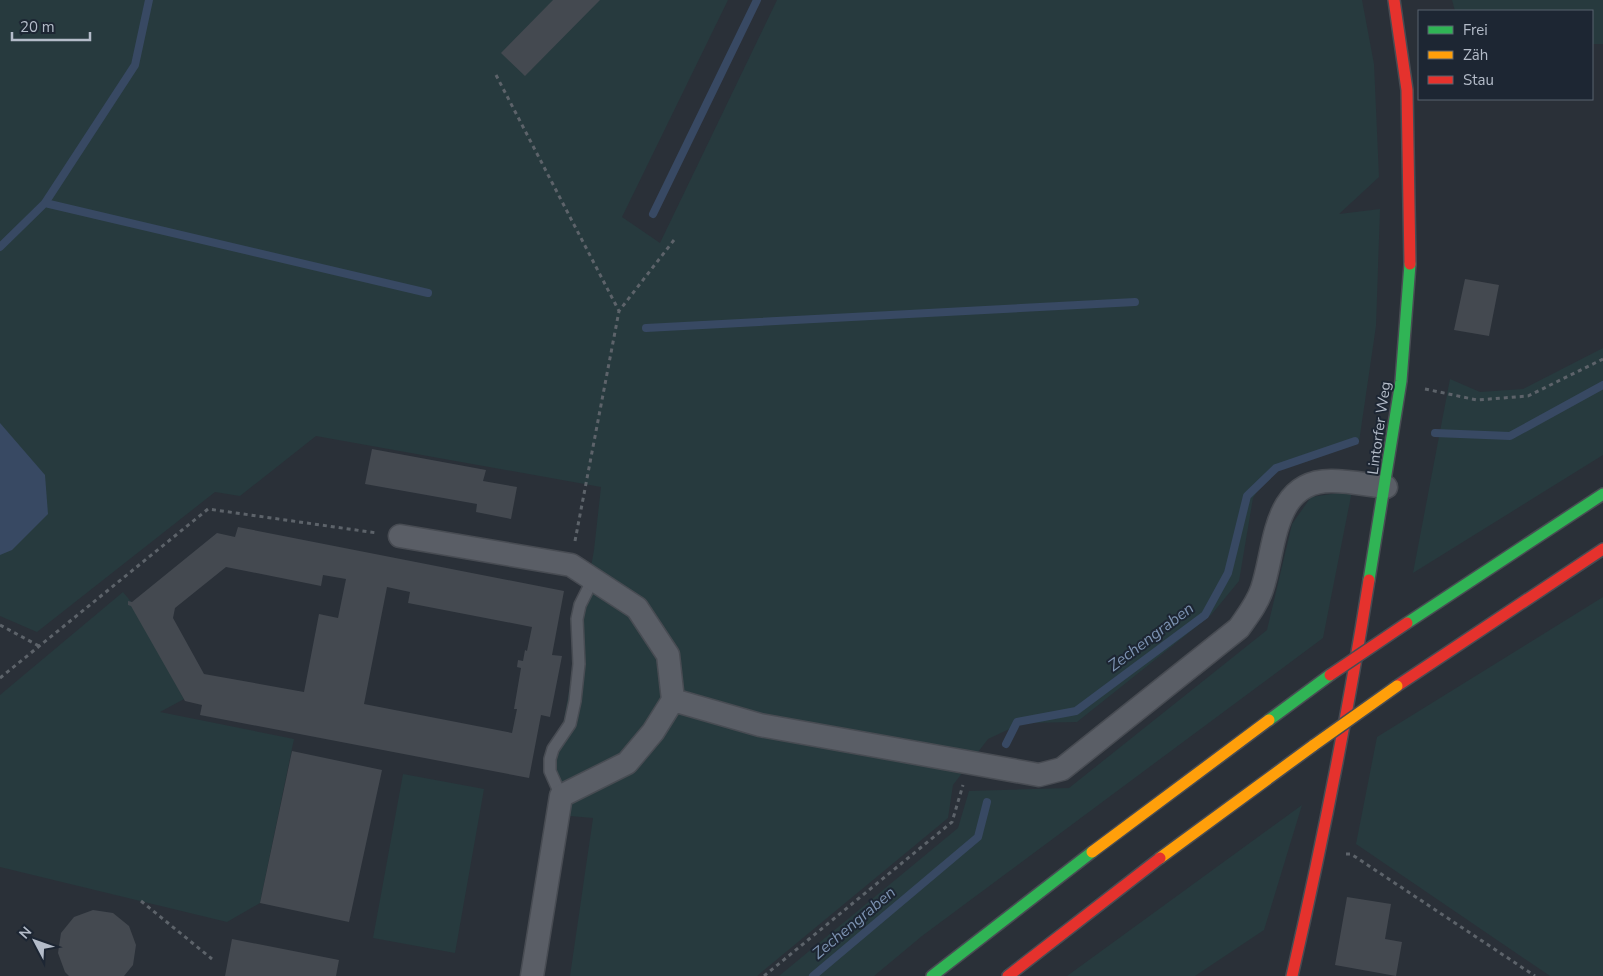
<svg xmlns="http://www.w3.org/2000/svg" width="1603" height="976" font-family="'Nunito Sans',sans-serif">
<rect width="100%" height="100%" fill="#2a3038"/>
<!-- green -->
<path fill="#273a3e" d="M0 0H728L622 217 660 243 777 0H1362L1374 64 1379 177 1339 214 1380 209 1376 326 1359 442 1274 466 1253 498 1239 581 1211 615 1077 722 1022 723 988 739 953 785 948 818 757 976H570L593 818 547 814 594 550 601 487 316 436 240 496 215 492 37 632 0 616Z
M1452 0H1603V44H1592V11H1455Z
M1603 348V455L1413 573 1450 379 1480 392 1523 389Z
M1352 491 1323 638 922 936 874 976H779L958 828 969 791 1069 788 1267 630 1292 524 1311 497Z
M123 592 132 603 184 699 160 712 294 739 260 903 227 922 0 867V695Z
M1603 597V976H1550L1356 844 1377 737Z
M403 774 484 789 455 953 373 938Z
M1302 805 1264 930 1195 976H1067Z"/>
<!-- water -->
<path fill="#384963" d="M0 423 45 475 48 514 12 550 0 555Z"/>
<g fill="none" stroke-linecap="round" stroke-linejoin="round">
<!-- stream -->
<path stroke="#384963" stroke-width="8" d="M45 203 428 293
M653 214 757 0
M0 247 45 203 135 65 149 0
M646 328 1135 302
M1435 433 1510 436 1603 385
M1006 744 1017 722 1076 711 1205 615 1228 573 1247 496 1276 468 1355 441
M813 976 978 837 987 802"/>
</g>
<!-- building -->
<path fill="#444950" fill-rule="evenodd" d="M553 0H600L525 76 501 53Z
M1465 279 1499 285 1489 336 1454 330Z
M372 449 486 470 483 481 517 487 511 519 476 512 477 504 365 484Z
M238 527 564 591 552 655 562 656 550 717 541 715 529 778 200 715 202 705 185 701 131 606 128 605V601L132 602 217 533 235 537ZM226 567 321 586 323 575 346 579 338 618 319 614 304 692 204 674 173 618 175 608ZM387 587 410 592 408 603 532 627 527 651 525 650 523 661 518 660 517 667 521 668 514 709H517L512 733 364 704Z
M292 751 382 770 349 922 260 903Z
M1347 897 1391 904 1385 939 1402 942 1396 976 1335 965Z
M93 910 113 913 129 926 136 945 133 965 124 976H69L65 972 58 953 61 933 74 917Z
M232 939 339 960 336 976H225Z"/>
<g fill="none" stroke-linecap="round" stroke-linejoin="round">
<defs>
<path id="lane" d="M561 796 550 771V759L553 749 570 724 575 701 579 664 577 619 580 605 593 579"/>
<path id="street" d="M400 536 571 565 637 608 668 655 673 700 760 725 1039 775 1062 769 1239 628C1248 615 1257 604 1262 589 1276 548 1272 480 1332 481 1350 481 1368 485 1386 487
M532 976 561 796 627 763 653 732 673 700"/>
<path id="fast" d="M1369 580 1401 381 1410 264
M1407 623 1603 494
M1269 720 1330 675
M932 976 1092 852"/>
<path id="slow" d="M1092 852 1269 720
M1160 858 1314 745"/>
<path id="jam" d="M1394 0 1407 90 1410 264
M1397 686 1603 549
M1008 976 1160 858
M1292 976C1322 845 1348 713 1369 580"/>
</defs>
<!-- lane casing -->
<use href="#lane" stroke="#484c53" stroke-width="14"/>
<!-- street casing -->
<use href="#street" stroke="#484c53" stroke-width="25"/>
<!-- fast casing -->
<use href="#fast" stroke="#484c53" stroke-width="14"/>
<!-- slow casing -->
<use href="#slow" stroke="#484c53" stroke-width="14"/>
<!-- jam casing -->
<use href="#jam" stroke="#484c53" stroke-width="14"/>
<!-- path -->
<path stroke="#5d636a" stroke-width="3" stroke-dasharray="4 4" stroke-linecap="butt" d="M496 75 619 311
M1425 389 1477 400 1528 396 1603 359
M575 541 619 311 674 240
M0 625 39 646
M0 678 208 509 377 533
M1346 854H1351L1535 976
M141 901 212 959
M764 976 952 822 963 785"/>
<!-- lane -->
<use href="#lane" stroke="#5a5e66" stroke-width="11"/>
<!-- street -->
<use href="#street" stroke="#5a5e66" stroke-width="22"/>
<!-- fast -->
<use href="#fast" stroke="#30b455" stroke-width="11"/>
<!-- slow -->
<use href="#slow" stroke="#ff9f0a" stroke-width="11"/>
<!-- jam -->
<use href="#jam" stroke="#e5322d" stroke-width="11"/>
<defs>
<path id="slow-bridge" d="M1314 745 1397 686"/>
<path id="jam-bridge" d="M1330 675 1407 623"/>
</defs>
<!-- slow-bridge casing -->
<use href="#slow-bridge" stroke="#474c53" stroke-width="14" stroke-linecap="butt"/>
<!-- jam-bridge casing -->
<use href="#jam-bridge" stroke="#474c53" stroke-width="14" stroke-linecap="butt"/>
<!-- slow-bridge -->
<use href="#slow-bridge" stroke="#ff9f0a" stroke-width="11"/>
<!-- jam-bridge -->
<use href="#jam-bridge" stroke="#e5322d" stroke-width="11"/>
</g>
<g text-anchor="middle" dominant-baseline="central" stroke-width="4" stroke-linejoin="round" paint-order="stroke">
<!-- street labels -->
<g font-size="15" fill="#b4bcc9" stroke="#1d2633">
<text transform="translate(1379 428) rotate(-82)">Lintorfer Weg</text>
</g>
<!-- water labels -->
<g font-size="16" font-style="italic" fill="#7c92b1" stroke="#1d2633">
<text transform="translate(1151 637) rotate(-37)">Zechengraben</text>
<text transform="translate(854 923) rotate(-40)">Zechengraben</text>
</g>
</g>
<!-- legend -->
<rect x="1418" y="10" width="175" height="90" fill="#1d2633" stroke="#59626f"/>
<rect x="1428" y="26" width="25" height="8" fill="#30b455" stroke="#59626f"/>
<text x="1463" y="35" font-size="15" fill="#b4bcc9">Frei</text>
<rect x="1428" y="51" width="25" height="8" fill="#ff9f0a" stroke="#59626f"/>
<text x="1463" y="60" font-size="15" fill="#b4bcc9">Zäh</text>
<rect x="1428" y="76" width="25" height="8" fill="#e5322d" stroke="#59626f"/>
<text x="1463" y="85" font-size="15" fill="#b4bcc9">Stau</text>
<!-- north arrow -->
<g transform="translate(35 941) rotate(311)" stroke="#1d2633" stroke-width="4" paint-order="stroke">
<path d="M0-4L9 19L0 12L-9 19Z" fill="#b4bcc9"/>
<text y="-8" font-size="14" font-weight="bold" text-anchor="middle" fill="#b4bcc9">N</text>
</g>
<!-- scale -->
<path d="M12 32v8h78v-8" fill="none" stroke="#b4bcc9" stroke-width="2.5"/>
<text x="20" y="32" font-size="15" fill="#b4bcc9" stroke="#1d2633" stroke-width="4" paint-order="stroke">20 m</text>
</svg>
